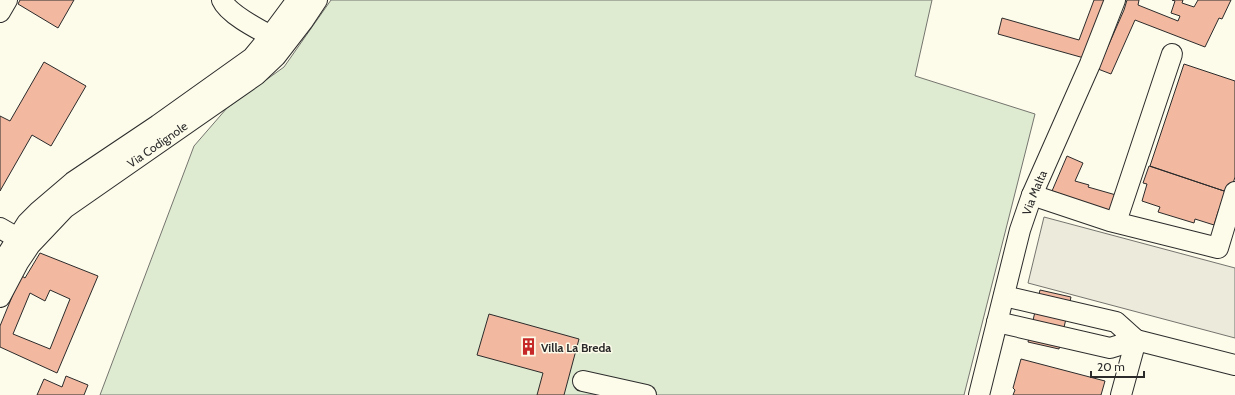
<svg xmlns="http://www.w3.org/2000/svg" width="1235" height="395" font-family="Cabin,sans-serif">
<rect width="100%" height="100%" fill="#fdfbea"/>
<!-- green -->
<path fill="#deebd1" stroke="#74746e" d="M331 0H932L915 76 1035 114 964 395H100L194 146 227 108 284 67Z"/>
<!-- parking -->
<path fill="#eceadb" stroke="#74746e" d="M1044 217 1235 268V338L1028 283Z"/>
<!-- building -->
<path fill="#f2b8a0" stroke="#2b2b2b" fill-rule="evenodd" d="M20 0H74L58 28 18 4Z
M1094 0H1108L1084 58 998 34 1002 18 1079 40Z
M1127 0H1139L1138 5 1178 21 1180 16 1171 13 1175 1 1172 0H1183L1182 3 1194 7 1198 0H1231L1222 19 1219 18 1205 47 1135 20 1111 74 1098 69 1124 10Z
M44 62 86 86 51 146 32 135 0 191V116L10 121Z
M1184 64 1235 81V177L1230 193 1150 166Z
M1067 156 1083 163 1075 181 1089 185 1088 187 1116 195 1111 212 1052 191Z
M1149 166 1230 193 1224 210 1219 209 1214 225 1195 219 1194 223 1158 212 1160 207 1142 201 1147 184 1143 183Z
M40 253 98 276 57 373 0 347V326L16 287 22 276 25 278ZM50 290 70 299 50 349 13 334 30 293 45 301Z
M1040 290 1071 297 1059 349 1028 342Z
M489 314 579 339 564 395H537L543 373 477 355Z
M1021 359 1105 381 1101 395H1013L1015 390 1013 388Z
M66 376 88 385 84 395H37L44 379 62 387Z"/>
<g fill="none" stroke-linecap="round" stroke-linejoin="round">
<defs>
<g id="minor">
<path d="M222 0C229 16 266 33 282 42"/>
<path d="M0 12 7 0"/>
<path d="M1032 195 1110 221 1218 248 1235 192"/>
<path d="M1116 222 1172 54"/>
<path d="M0 228 28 244"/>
<path d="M0 266 27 223 39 211 73 182 158 125 252 58 271 35 297 0"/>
<path id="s1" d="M0 297 18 263 30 245 65 208 256 75 276 56 303 21 317 0"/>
<path d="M997 322 1110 348 1136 340 1116 322 1004 296"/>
<path d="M583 381 646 395"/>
<path id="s2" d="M979 395 1020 230 1032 195 1090 64 1115 0"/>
<path d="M1121 395 1136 340 1235 365"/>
</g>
</defs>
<!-- minor casing -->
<use href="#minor" stroke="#2b2b2b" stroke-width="22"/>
<!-- minor -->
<use href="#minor" stroke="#fdfbea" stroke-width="20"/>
</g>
<!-- icons -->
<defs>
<symbol id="building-bare" viewBox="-9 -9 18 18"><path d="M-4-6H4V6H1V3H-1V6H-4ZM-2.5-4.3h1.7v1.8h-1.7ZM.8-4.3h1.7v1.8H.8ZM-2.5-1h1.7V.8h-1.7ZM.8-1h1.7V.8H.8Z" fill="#c62828" stroke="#fdfbea" stroke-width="2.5" paint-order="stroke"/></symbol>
</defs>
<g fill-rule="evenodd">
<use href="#building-bare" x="516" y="334" width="25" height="25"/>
</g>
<g text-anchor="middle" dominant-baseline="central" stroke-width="3" stroke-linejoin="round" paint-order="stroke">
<!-- street labels -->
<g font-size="12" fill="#2b2b2b" stroke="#fdfbea">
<text stroke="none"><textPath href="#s1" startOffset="223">Via Codignole</textPath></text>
<text stroke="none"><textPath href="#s2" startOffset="210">Via Malta</textPath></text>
</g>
<!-- poi labels -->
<g font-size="12" font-weight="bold" fill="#2b2b2b" stroke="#fdfbea" text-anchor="start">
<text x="541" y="347">Villa La Breda</text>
</g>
</g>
<!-- scale -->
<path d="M1091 371v6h53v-6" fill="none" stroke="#2b2b2b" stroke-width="2"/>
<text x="1097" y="371" font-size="12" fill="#2b2b2b" stroke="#fdfbea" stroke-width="3" paint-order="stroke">20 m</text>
</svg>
